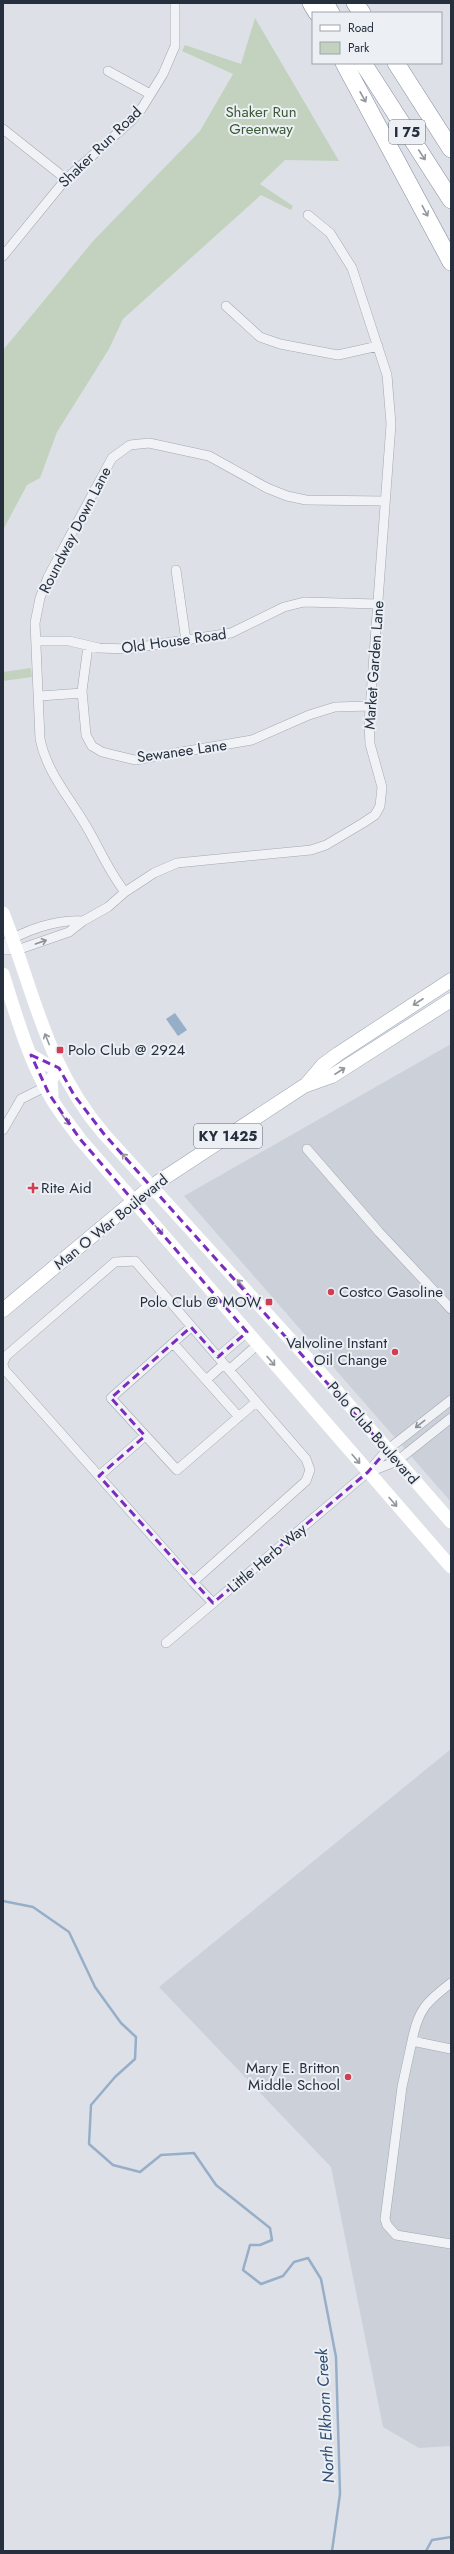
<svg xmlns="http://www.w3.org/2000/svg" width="454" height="2554" font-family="Jost,sans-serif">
<rect width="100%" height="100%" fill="#dde1e7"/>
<!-- built -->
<path fill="#cbd0d9" d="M451 1044V1502L184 1196Z
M451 1749V2446L419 2448 383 2427 331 2167 159 1987Z"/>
<!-- green -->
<path fill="#c3d2be" d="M255 18 339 161 285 160 260 184 293 206 291 210 261 195 123 319 109 349 57 432 40 478 27 485 3 530V350L94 240 200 131 233 74 182 51 185 45 241 64Z
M31 668 32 677 3 681V672Z"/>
<!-- water -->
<path fill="#97aec9" d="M175 1013 187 1030 178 1036 166 1019Z"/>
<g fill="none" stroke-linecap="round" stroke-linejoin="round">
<!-- stream -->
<path stroke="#97aec9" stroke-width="2.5" d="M3 1901 33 1907 69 1932 95 1987 121 2023 136 2037 135 2059 115 2077 91 2105 89 2144 113 2165 140 2172 161 2155 194 2153 216 2185 270 2228 272 2240 260 2245H250L243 2270 261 2284 283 2276 294 2262 308 2258 321 2279 336 2357 340 2494 332 2551
M426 2551 432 2540 451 2537"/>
<defs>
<path id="street" d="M108 71 150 94
M3 129 66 179
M3 256 66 179 131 121 142 108 163 74 175 46V3
M226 306 260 337 280 344 338 355 378 346
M176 570 186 641
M36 641H69L99 648 127 649 231 633 284 607 304 602 378 604
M88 646 82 691 86 735 92 746 102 752 135 760 252 740 309 715 335 707 370 706
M40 696 82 693
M125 892C110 873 101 852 89 831 72 800 47 774 40 739L35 623 40 598 48 577 112 458 130 445 149 443 209 456 267 488 287 496 306 500 385 501
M3 945C24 930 57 919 83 921
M3 950H17L69 932 83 921 108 907 125 892 154 873 177 863 311 850 326 845 363 823 375 815 380 806 382 787 370 744 369 723 391 424 387 375 352 268 330 233 308 215
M3 1130 21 1099 45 1087
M307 1149 379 1232 451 1309
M191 1327 111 1398 177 1470 256 1402
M173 1343 239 1417
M218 1357 247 1332
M3 1363 6 1356 115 1262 135 1261 306 1459 310 1470 306 1481 193 1582 4 1369 3 1364
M229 1370 257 1345
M206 1380 224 1364
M369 1472 397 1461 451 1418
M99 1476 145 1436
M193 1582 213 1603
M166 1643 368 1472 387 1450 451 1400
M451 1983C426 2002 418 2010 412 2041L451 2049
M412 2041 402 2087 385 2219 387 2225 396 2235 451 2244"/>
<path id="primary" d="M306 1085 323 1065 338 1054 451 980
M3 1310 152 1186 304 1086 332 1076 451 1000"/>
<path id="highway" d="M311 3 317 13
M325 3 331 13
M355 3 362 13
M344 63 451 262
M363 63 451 200
M396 63 451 149"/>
</defs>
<!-- street casing -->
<use href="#street" stroke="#a2a8b1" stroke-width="10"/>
<!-- primary casing -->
<use href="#primary" stroke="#9ca5b3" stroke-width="15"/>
<!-- highway casing -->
<use href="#highway" stroke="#848e9e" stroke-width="18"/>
<!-- street -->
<use href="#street" stroke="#f0f2f6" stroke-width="9"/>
<!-- secondary -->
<path stroke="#fff" stroke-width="13" d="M3 913C35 993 45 1065 104 1134L329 1382 451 1522
M3 974C16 1015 28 1058 50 1096 58 1111 70 1125 80 1139L451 1567
M31 1055 47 1065 59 1068 51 1080 52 1096"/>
<!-- primary -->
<use href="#primary" stroke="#fff" stroke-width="14"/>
<!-- highway -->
<use href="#highway" stroke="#fff" stroke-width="17"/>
</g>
<!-- one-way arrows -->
<defs><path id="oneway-shaft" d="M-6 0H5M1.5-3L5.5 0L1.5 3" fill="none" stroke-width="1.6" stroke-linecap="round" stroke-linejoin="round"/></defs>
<g stroke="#92979e">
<use href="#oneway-shaft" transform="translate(363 97) rotate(61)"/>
<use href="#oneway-shaft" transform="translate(422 155) rotate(57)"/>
<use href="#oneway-shaft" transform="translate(425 211) rotate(62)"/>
<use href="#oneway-shaft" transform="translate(418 1002) rotate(147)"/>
<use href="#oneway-shaft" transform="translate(47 1039) rotate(-112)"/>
<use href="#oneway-shaft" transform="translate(340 1071) rotate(-33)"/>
<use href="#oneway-shaft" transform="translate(66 1120) rotate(53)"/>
<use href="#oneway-shaft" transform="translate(126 1158) rotate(-132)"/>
<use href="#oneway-shaft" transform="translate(159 1230) rotate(50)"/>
<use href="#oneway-shaft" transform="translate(241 1284) rotate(-132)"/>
<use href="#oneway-shaft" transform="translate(271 1361) rotate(49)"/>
<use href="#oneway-shaft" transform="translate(356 1459) rotate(49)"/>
<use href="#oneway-shaft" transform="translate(393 1502) rotate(49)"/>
</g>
<g stroke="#8b909a">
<use href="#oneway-shaft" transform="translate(41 942) rotate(-19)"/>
<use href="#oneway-shaft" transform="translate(420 1424) rotate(142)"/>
</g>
<!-- marked area -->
<path fill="none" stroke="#7b2cbf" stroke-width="3" stroke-dasharray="8 5" stroke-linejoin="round" d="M31 1055 59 1068 74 1095 104 1134 387 1450 368 1472 213 1603 99 1476 145 1436 111 1398 191 1327 218 1357 247 1332 80 1139 49 1094Z"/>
<!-- markers -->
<g fill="#d13d51" stroke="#ecf0f5" stroke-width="1.5">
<rect x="56" y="1046" width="8" height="8" rx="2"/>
<path d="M31 1182h4v4h4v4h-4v4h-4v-4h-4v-4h4z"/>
<circle cx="331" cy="1292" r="4"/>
<rect x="265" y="1298" width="8" height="8" rx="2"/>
<circle cx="395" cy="1352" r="4"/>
<circle cx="348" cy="2077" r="4"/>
</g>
<g text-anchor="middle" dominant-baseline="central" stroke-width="4" stroke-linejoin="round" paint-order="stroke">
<!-- shield labels -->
<g fill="#ecf0f5" stroke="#616975" stroke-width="1">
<rect x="389" y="120" width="36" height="24" rx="3"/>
<rect x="194" y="1124" width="68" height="24" rx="3"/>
</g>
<g font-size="14" font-weight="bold" fill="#262f3e">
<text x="407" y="132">I 75</text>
<text x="228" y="1136">KY 1425</text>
</g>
<!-- park labels -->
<g font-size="15" fill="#3a5a33" stroke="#ecf0f5">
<text x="261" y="112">Shaker Run<tspan x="261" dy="17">Greenway</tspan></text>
</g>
<!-- street labels -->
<g font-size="15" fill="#262f3e" stroke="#ecf0f5">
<text transform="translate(100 147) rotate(-44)">Shaker Run Road</text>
<text transform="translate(75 530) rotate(-63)">Roundway Down Lane</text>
<text transform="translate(174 641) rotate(-8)">Old House Road</text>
<text transform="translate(374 665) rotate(-86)">Market Garden Lane</text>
<text transform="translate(182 751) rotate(-8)">Sewanee Lane</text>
<text transform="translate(111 1222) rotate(-39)">Man O War Boulevard</text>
<text transform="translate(373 1433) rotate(49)">Polo Club Boulevard</text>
<text transform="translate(267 1558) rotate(-40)">Little Herb Way</text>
</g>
<!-- poi labels -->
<g font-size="15" fill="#262f3e" stroke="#ecf0f5" text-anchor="start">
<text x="68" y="1050">Polo Club @ 2924</text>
<text x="41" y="1188">Rite Aid</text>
<text x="339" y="1292">Costco Gasoline</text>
<text x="261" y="1302" text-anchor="end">Polo Club @ MOW</text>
<text x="387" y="1343" text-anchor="end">Valvoline Instant<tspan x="387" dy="17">Oil Change</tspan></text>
<text x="340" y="2068" text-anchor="end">Mary E. Britton<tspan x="340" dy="17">Middle School</tspan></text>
</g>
<!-- water labels -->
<g font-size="16" font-style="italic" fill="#2f4c73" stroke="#ecf0f5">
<text transform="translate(325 2416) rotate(-93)">North Elkhorn Creek</text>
</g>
</g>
<!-- border -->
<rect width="454" height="2554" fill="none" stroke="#262f3e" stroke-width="8"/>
<!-- legend -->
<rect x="312" y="12" width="130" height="52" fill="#ecf0f5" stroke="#9da3ac"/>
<rect x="320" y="25" width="20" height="6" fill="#ffffff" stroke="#9da3ac"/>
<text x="348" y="32" font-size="12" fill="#262f3e">Road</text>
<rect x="320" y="42" width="20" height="12" fill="#c3d2be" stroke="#9da3ac"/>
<text x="348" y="52" font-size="12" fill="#262f3e">Park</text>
</svg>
